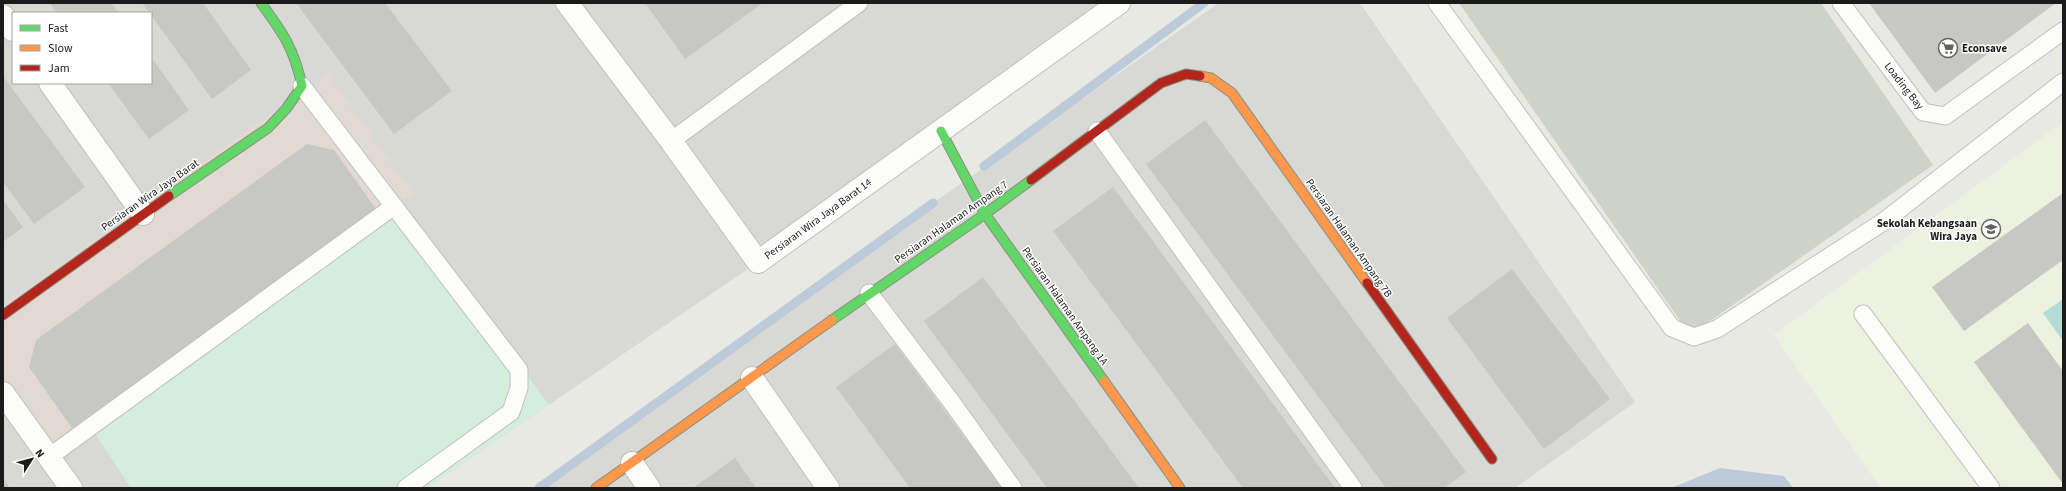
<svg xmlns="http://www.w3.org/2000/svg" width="2066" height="491" font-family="'Source Sans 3',sans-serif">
<rect width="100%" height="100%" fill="#e9e9e4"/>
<!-- residential -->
<path fill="#d8d8d5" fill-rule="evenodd" d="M3 3H1119L758 262 427 488H3ZM13 13H151V83H13Z
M1219 3H1360L1635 402 1515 488H543L706 362Z"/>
<!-- commercial -->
<path fill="#e2d9d3" d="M327 73 413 193 48 455 3 392V305Z"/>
<!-- education -->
<path fill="#edf2e0" d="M2063 122V488H1881L1774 335Z"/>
<!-- construction -->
<path fill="#cfd2c7" d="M1459 3H1821L1933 165 1690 335Z"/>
<!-- park -->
<path fill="#d4eddc" d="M399 199 549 405 427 488H131L86 420Z"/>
<!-- pitch -->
<path fill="#b4dcd6" d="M2063 299V341L2043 313Z"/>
<!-- water -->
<path fill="#bccad9" d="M1720 468 1784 476 1793 488H1671Z"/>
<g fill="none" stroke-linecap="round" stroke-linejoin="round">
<!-- stream -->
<path stroke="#bccad9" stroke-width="9" d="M984 166 1204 3
M539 488 933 203"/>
</g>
<!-- building -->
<path fill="#c7c7c4" d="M50 3H111L119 13H57Z
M142 3H203L251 70 212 99Z
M296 3H385L452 91 394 134Z
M645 3H763L685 59Z
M1869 3H2056L1935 93Z
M151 57 189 110 149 139 108 83H151Z
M3 76 85 187 34 224 3 182Z
M1205 120 1466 472 1444 488H1386L1146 164Z
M307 144 334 150 378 212 72 428 29 367 36 340Z
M1113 187 1335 488H1243L1053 231Z
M2063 193V260L1964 331 1932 287Z
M3 200 23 227 3 242Z
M1512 269 1610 399 1544 449 1447 318Z
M983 277 1139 488H1047L924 321Z
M2028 323 2063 371V484L1974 362Z
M895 344 1002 488H910L836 387Z
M735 458 756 488H693Z
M3 478 10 488H3Z"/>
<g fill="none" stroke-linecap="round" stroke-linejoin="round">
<defs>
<path id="lane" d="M1437 3 1672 328 1694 337 1717 329 1883 222 2063 82
M1841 3 1923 112 1945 116 2063 31
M302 86 519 370V388L511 412 406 488
M1097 131 1353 488
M671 141 859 3
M869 293 953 404 1013 488
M1863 314 1991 488
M49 457 394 206"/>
<path id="street" d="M567 3 671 141 758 262 1119 3
M3 16 13 30
M50 83 143 214
M752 378 828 488
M3 393 71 488
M632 463 649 488"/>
<path id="fast" d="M941 131 985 214 1104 381
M169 196 268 128 286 109 302 86C294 48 283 33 261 3
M832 320 985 214 1031 180"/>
<path id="slow" d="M1200 76 1211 78 1232 93 1367 283
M1104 381 1180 488
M596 488 832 320"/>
<path id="jam" d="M1031 180 1161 83 1186 74 1200 76
M1367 283 1492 459
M3 315 169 196"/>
</defs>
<!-- lane casing -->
<use href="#lane" stroke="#c0c0be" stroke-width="19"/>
<!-- street casing -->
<use href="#street" stroke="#c0c0be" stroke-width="24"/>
<!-- fast casing -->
<use href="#fast" stroke="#8a917f" stroke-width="11"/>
<!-- slow casing -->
<use href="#slow" stroke="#8a917f" stroke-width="11"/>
<!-- jam casing -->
<use href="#jam" stroke="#8a917f" stroke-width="11"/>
<!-- lane -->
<use href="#lane" stroke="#fcfcfb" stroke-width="17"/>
<!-- street -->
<use href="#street" stroke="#fcfcfb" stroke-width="22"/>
<!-- fast -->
<use href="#fast" stroke="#63d668" stroke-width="9"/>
<!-- slow -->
<use href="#slow" stroke="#ff974d" stroke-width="9"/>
<!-- jam -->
<use href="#jam" stroke="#b3261e" stroke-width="9"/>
</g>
<!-- icons -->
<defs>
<symbol id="supermarket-ring" viewBox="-11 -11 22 22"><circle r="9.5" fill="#fff" stroke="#636361" stroke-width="1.5"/><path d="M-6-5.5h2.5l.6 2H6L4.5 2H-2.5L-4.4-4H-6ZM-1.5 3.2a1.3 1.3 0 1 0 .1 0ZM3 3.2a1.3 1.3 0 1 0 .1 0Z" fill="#636361"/></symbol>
<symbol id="school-ring" viewBox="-11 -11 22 22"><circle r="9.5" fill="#fff" stroke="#636361" stroke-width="1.5"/><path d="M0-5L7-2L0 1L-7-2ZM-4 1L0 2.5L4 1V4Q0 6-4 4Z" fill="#636361"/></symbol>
</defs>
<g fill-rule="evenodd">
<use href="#supermarket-ring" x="1937" y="37" width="22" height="22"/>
<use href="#school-ring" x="1980" y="218" width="22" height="22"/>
</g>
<g text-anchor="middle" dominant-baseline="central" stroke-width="3" stroke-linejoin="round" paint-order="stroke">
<!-- poi labels -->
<g font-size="11" font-weight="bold" fill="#1b1b1b" stroke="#fff" text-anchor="start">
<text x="1962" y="48">Econsave</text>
<text x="1977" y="223" text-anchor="end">Sekolah Kebangsaan<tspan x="1977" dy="13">Wira Jaya</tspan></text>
</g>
<!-- street labels -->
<g font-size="11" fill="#1b1b1b" stroke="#fff">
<text transform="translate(1904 86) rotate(52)">Loading Bay</text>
<text transform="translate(150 195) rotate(-35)">Persiaran Wira Jaya Barat</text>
<text transform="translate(818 219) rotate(-36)">Persiaran Wira Jaya Barat 14</text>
<text transform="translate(951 222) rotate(-35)">Persiaran Halaman Ampang 7</text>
<text transform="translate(1349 238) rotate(55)">Persiaran Halaman Ampang 7B</text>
<text transform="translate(1065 306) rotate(55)">Persiaran Halaman Ampang 1A</text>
</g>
</g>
<!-- border -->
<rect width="2066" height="491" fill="none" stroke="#1b1b1b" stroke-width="8"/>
<!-- legend -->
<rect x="12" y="12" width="140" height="72" fill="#ffffff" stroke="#a4a4a4"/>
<rect x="20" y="25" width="20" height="6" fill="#63d668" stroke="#a4a4a4"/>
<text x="48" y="32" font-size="12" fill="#1b1b1b">Fast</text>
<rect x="20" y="45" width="20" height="6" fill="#ff974d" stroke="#a4a4a4"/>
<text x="48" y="52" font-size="12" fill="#1b1b1b">Slow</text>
<rect x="20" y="65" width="20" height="6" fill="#b3261e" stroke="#a4a4a4"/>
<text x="48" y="72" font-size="12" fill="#1b1b1b">Jam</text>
<!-- north arrow -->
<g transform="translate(32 459) rotate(54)" stroke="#ffffff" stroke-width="3" paint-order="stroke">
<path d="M0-3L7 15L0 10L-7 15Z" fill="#1b1b1b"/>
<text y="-6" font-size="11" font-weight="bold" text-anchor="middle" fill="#1b1b1b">N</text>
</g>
</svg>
